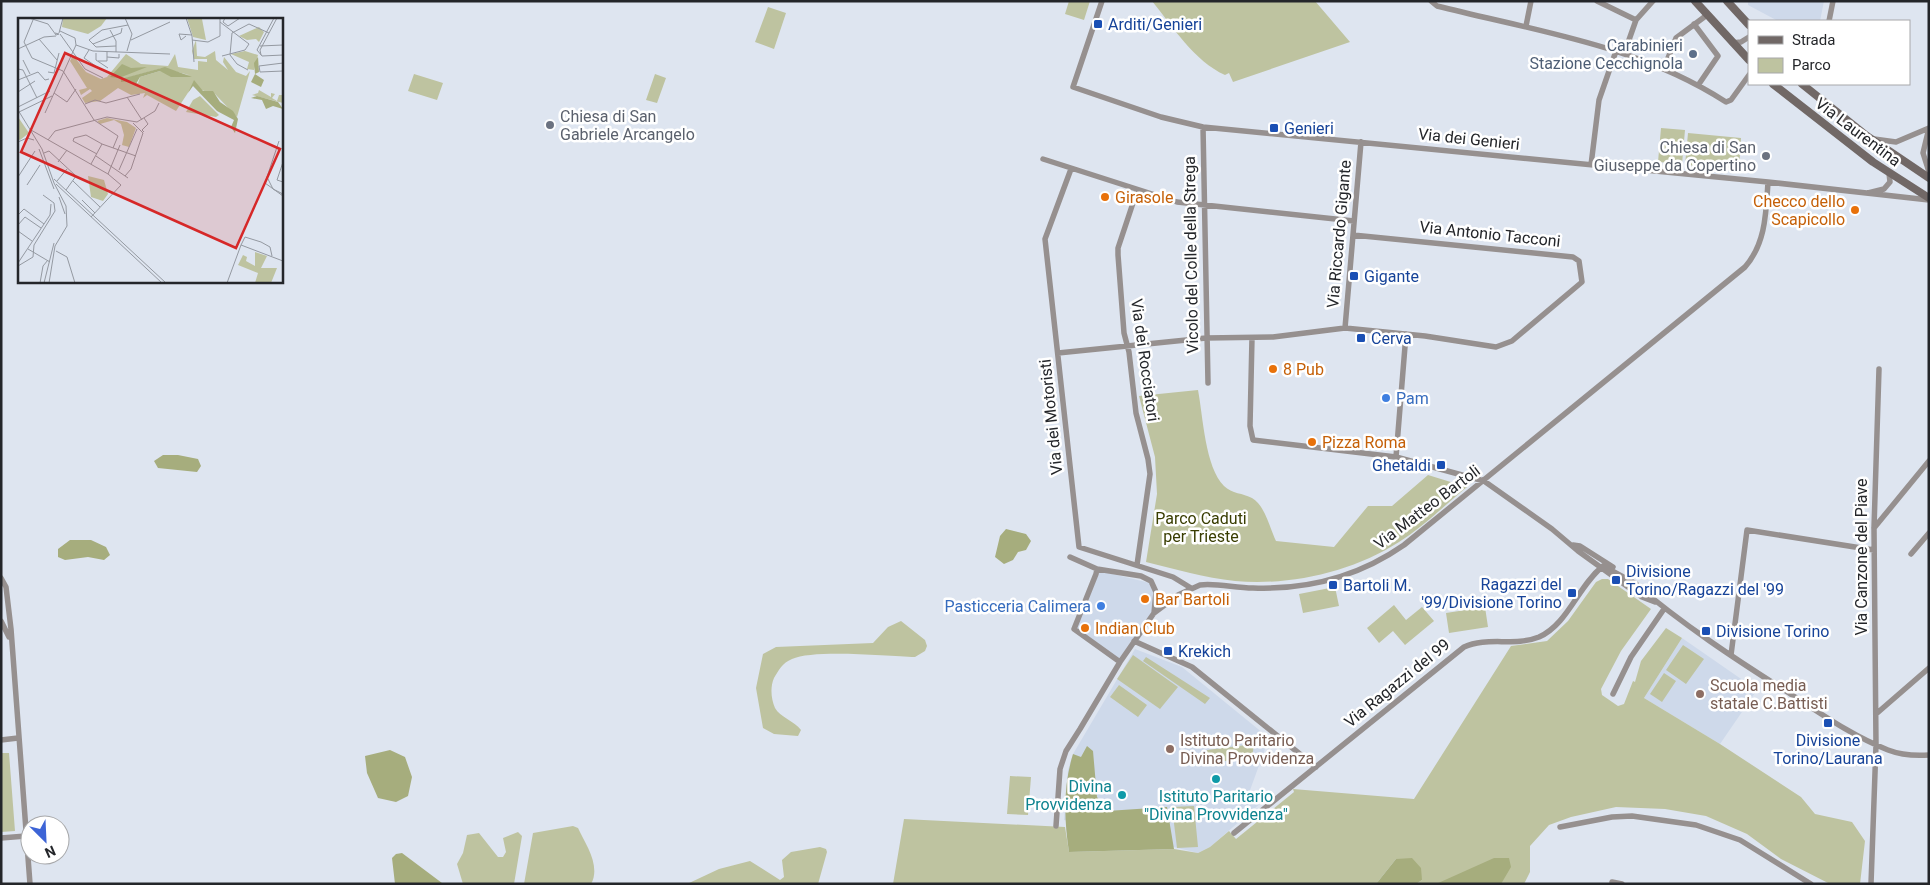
<svg xmlns="http://www.w3.org/2000/svg" width="1930" height="885" font-family="Roboto,sans-serif">
<rect width="100%" height="100%" fill="#dee5f0"/>
<!-- built -->
<path fill="#ced9ea" d="M1748 1H1824L1820 21H1778L1748 5Z
M1100 571 1150 583 1154 592 1152 612 1119 659 1076 629Z
M1682 638 1757 690 1720 744 1644 698Z
M1135 649 1182 667 1269 738 1249 793 1262 802 1210 847 1198 853 1064 820 1068 770 1073 754Z"/>
<!-- green -->
<path fill="#bec3a0" d="M1069 1H1090L1084 20 1065 14Z
M1152 1H1315L1350 42 1233 82 1229 73 1225 75C1194 61 1173 27 1152 1Z
M768 7 786 13 774 49 755 42Z
M414 74 443 83 437 100 408 91Z
M655 74 666 78 657 103 646 100Z
M1661 128 1685 130 1682 164 1658 162Z
M1688 133 1741 138 1739 169 1685 165Z
M1198 390C1203 416 1205 467 1224 486 1232 494 1243 493 1252 498 1265 505 1270 529 1276 541L1334 547 1368 506H1392L1428 475 1467 487C1445 505 1423 527 1399 542 1352 572 1290 586 1235 581 1205 578 1175 569 1146 562L1157 494 1155 457 1139 396Z
M1602 579H1608L1651 609 1621 651 1601 689 1602 695 1618 706 1624 704 1633 681 1635 682 1641 661 1666 628 1682 638 1644 698 1720 744 1801 797 1815 814 1852 822 1865 841 1860 884H1830L1781 859 1747 834 1706 816 1665 809 1616 807 1571 817 1549 825 1530 846V872L1524 884H1416L1422 880 1396 859 1376 884H893L904 819 1065 827 1069 852 1174 849 1198 853 1210 847 1229 831 1236 839 1294 792 1293 789 1414 799 1511 646 1547 641 1568 621 1596 582Z
M1335 587 1339 606 1303 613 1299 594Z
M1394 605 1406 620 1422 607 1434 621 1405 645 1393 631 1379 643 1367 628Z
M1485 607 1488 627 1449 633 1446 613Z
M901 621 925 640 927 646 925 651 915 657C888 656 813 649 792 659 782 663 779 670 774 678 770 687 771 699 775 708 780 717 794 721 801 730L798 736 774 734 763 728 756 688 763 654 776 647 873 643 888 627Z
M1683 645 1704 659 1686 684 1666 670Z
M1133 655 1178 687 1160 709 1117 679Z
M1146 657 1210 698 1205 704 1143 661Z
M1664 673 1676 681 1662 702 1650 694Z
M1119 685 1147 705 1138 717 1110 697Z
M1254 744 1252 758 1208 763 1207 750Z
M2 753H9L15 831 1 832Z
M1010 776 1031 777 1028 815 1007 814Z
M1194 806 1198 847 1177 848 1172 807Z
M573 826 578 828C586 845 601 866 591 884H524L533 833Z
M518 832 522 836 514 884H463L457 864 463 853 467 835 479 833 498 857H503L506 852 503 838Z
M820 847 826 849 827 852 818 884H687L719 869 750 861 780 880 784 877 782 860 791 852Z"/>
<!-- forest -->
<path fill="#a6ad7d" d="M163 455H178L198 459 201 466 197 472 158 468 154 461Z
M1006 529 1026 534 1031 541 1026 550 1018 552 1013 560 1004 564 995 557 1000 536Z
M70 540H91L106 547 110 555 104 560 88 557 65 560 58 557V549Z
M1087 746 1093 751 1097 797 1107 811 1167 807 1174 849 1069 852C1064 819 1063 786 1073 754L1081 757Z
M390 750 405 757 412 777 408 796 396 802 378 798 367 773 365 756Z
M402 853 442 883V884H395L392 858 396 854Z
M1412 858 1421 868 1422 880 1416 884H1376L1396 859Z
M1494 858H1509L1511 867 1501 884H1436Z"/>
<g fill="none" stroke-linecap="round" stroke-linejoin="round">
<!-- street -->
<path stroke="#96908f" stroke-width="5.5" d="M1102 1 1073 87 1161 117 1203 127 1768 182 1929 200
M1431 1 1437 6C1536 31 1638 45 1726 102L1731 100 1749 75
M1597 1 1636 20
M1829 21 1833 1
M1694 24 1718 56 1699 84
M1526 26 1531 1
M1732 43 1741 42 1749 37
M1624 54 1636 20 1653 1
M1664 68 1676 38 1707 15
M1203 127 1208 383
M1929 128 1923 153 1929 172
M1874 139 1896 142 1929 128
M1043 159 1177 202 1354 221
M1591 165 1599 100 1616 51
M1071 169 1045 239 1079 547 1173 577 1191 588
M1868 193 1884 189 1890 182 1889 173
M1345 328 1361 142
M1252 338 1250 426 1253 440 1396 457 1484 481 1552 529 1578 551 1642 597 1655 602
M1058 353 1206 338 1273 337 1345 328 1425 336 1496 347 1512 341 1582 282 1579 261 1573 257 1353 235
M1396 457 1406 334
M1874 528 1929 461
M1573 545 1580 546 1613 567
M1911 554 1929 533
M1070 557 1097 569 1096 574 1074 629 1120 662
M1137 565 1150 474 1148 459 1136 413 1129 352 1124 333 1118 255V248L1137 191
M1097 569 1141 576 1151 581 1156 592 1154 613
M1 578 6 587 11 629 30 884
M1634 583C1682 624 1735 659 1789 693 1820 713 1852 736 1888 750 1901 755 1915 756 1929 755
M1 621 9 637
M1134 641 1192 667 1316 767
M1731 655 1747 530 1874 550
M1613 694 1631 657 1664 609
M1876 714 1929 668
M1 740 18 738
M1056 826 1060 769 1066 751 1080 729 1120 662 1154 613 1178 595 1200 585C1217 583 1235 588 1253 588 1309 590 1358 577 1404 545L1745 267C1766 243 1766 212 1768 182
M1560 827 1612 817 1632 816 1696 825 1740 840 1811 884
M1234 833 1464 647C1487 636 1514 647 1539 637 1568 624 1578 586 1603 566L1636 584
M1 838 26 836
M1612 882 1622 884
M1871 884 1876 745 1874 528 1879 369"/>
<!-- secondary -->
<path stroke="#716866" stroke-width="8" d="M1695 1 1749 60
M1727 1 1749 25
M1773 84 1873 162 1929 198
M1802 84 1867 136 1929 178"/>
</g>
<!-- markers -->
<g fill="#1a4fb4" stroke="#fff" stroke-width="2">
<rect x="1093" y="19" width="10" height="10" rx="2.5"/>
<rect x="1269" y="123" width="10" height="10" rx="2.5"/>
<rect x="1349" y="271" width="10" height="10" rx="2.5"/>
<rect x="1356" y="333" width="10" height="10" rx="2.5"/>
<rect x="1436" y="460" width="10" height="10" rx="2.5"/>
<rect x="1611" y="575" width="10" height="10" rx="2.5"/>
<rect x="1328" y="580" width="10" height="10" rx="2.5"/>
<rect x="1567" y="588" width="10" height="10" rx="2.5"/>
<rect x="1701" y="626" width="10" height="10" rx="2.5"/>
<rect x="1163" y="646" width="10" height="10" rx="2.5"/>
<rect x="1823" y="718" width="10" height="10" rx="2.5"/>
</g>
<circle fill="#5c6f8a" stroke="#fff" stroke-width="2" cx="1693" cy="54" r="5"/>
<g fill="#6b7280" stroke="#fff" stroke-width="2">
<circle cx="550" cy="125" r="5"/>
<circle cx="1766" cy="156" r="5"/>
</g>
<g fill="#e8710a" stroke="#fff" stroke-width="2">
<circle cx="1105" cy="197" r="5"/>
<circle cx="1855" cy="210" r="5"/>
<circle cx="1273" cy="369" r="5"/>
<circle cx="1312" cy="442" r="5"/>
<circle cx="1145" cy="599" r="5"/>
<circle cx="1085" cy="628" r="5"/>
</g>
<g fill="#3f7fe0" stroke="#fff" stroke-width="2">
<circle cx="1386" cy="398" r="5"/>
<circle cx="1101" cy="606" r="5"/>
</g>
<g fill="#8d6e63" stroke="#fff" stroke-width="2">
<circle cx="1700" cy="694" r="5"/>
<circle cx="1170" cy="749" r="5"/>
</g>
<g fill="#0f9aa8" stroke="#fff" stroke-width="2">
<circle cx="1216" cy="779" r="5"/>
<circle cx="1122" cy="795" r="5"/>
</g>
<g text-anchor="middle" dominant-baseline="central" stroke-width="5" stroke-linejoin="round" paint-order="stroke">
<!-- transit labels -->
<g font-size="16" fill="#164399" stroke="#fff" text-anchor="start">
<text x="1108" y="24">Arditi/Genieri</text>
<text x="1284" y="128">Genieri</text>
<text x="1364" y="276">Gigante</text>
<text x="1371" y="338">Cerva</text>
<text x="1431" y="465" text-anchor="end">Ghetaldi</text>
<text x="1626" y="571">Divisione<tspan x="1626" dy="18">Torino/Ragazzi del '99</tspan></text>
<text x="1562" y="584" text-anchor="end">Ragazzi del<tspan x="1562" dy="18">'99/Divisione Torino</tspan></text>
<text x="1343" y="585">Bartoli M.</text>
<text x="1716" y="631">Divisione Torino</text>
<text x="1178" y="651">Krekich</text>
<text x="1828" y="740" text-anchor="middle">Divisione<tspan x="1828" dy="18">Torino/Laurana</tspan></text>
</g>
<!-- service labels -->
<g font-size="16" fill="#4e5e75" stroke="#fff" text-anchor="end">
<text x="1683" y="45">Carabinieri<tspan x="1683" dy="18">Stazione Cecchignola</tspan></text>
</g>
<!-- worship labels -->
<g font-size="16" fill="#5b616d" stroke="#fff" text-anchor="start">
<text x="560" y="116">Chiesa di San<tspan x="560" dy="18">Gabriele Arcangelo</tspan></text>
<text x="1756" y="147" text-anchor="end">Chiesa di San<tspan x="1756" dy="18">Giuseppe da Copertino</tspan></text>
</g>
<!-- street labels -->
<g font-size="16" fill="#24262a" stroke="#fff">
<text transform="translate(1858 132) rotate(37)">Via Laurentina</text>
<text transform="translate(1469 139) rotate(6)">Via dei Genieri</text>
<text transform="translate(1339 234) rotate(-85)">Via Riccardo Gigante</text>
<text transform="translate(1490 234) rotate(6)">Via Antonio Tacconi</text>
<text transform="translate(1191 255) rotate(-91)">Vicolo del Colle della Strega</text>
<text transform="translate(1145 360) rotate(82)">Via dei Rocciatori</text>
<text transform="translate(1051 417) rotate(-96)">Via dei Motoristi</text>
<text transform="translate(1427 507) rotate(-37)">Via Matteo Bartoli</text>
<text transform="translate(1861 557) rotate(-90)">Via Canzone del Piave</text>
<text transform="translate(1397 683) rotate(-39)">Via Ragazzi del 99</text>
</g>
<!-- food labels -->
<g font-size="16" fill="#c56008" stroke="#fff" text-anchor="start">
<text x="1115" y="197">Girasole</text>
<text x="1845" y="201" text-anchor="end">Checco dello<tspan x="1845" dy="18">Scapicollo</tspan></text>
<text x="1283" y="369">8 Pub</text>
<text x="1322" y="442">Pizza Roma</text>
<text x="1155" y="599">Bar Bartoli</text>
<text x="1095" y="628">Indian Club</text>
</g>
<!-- shop labels -->
<g font-size="16" fill="#366cbe" stroke="#fff" text-anchor="start">
<text x="1396" y="398">Pam</text>
<text x="1091" y="606" text-anchor="end">Pasticceria Calimera</text>
</g>
<!-- park labels -->
<g font-size="16" fill="#393d02" stroke="#fff">
<text x="1201" y="518">Parco Caduti<tspan x="1201" dy="18">per Trieste</tspan></text>
</g>
<!-- education labels -->
<g font-size="16" fill="#785e54" stroke="#fff" text-anchor="start">
<text x="1710" y="685">Scuola media<tspan x="1710" dy="18">statale C.Battisti</tspan></text>
<text x="1180" y="740">Istituto Paritario<tspan x="1180" dy="18">Divina Provvidenza</tspan></text>
</g>
<!-- culture labels -->
<g font-size="16" fill="#0d838f" stroke="#fff" text-anchor="end">
<text x="1112" y="786">Divina<tspan x="1112" dy="18">Provvidenza</tspan></text>
<text x="1216" y="796" text-anchor="middle">Istituto Paritario<tspan x="1216" dy="18">"Divina Provvidenza"</tspan></text>
</g>
</g>
<!-- overview -->
<g transform="translate(18 18)">
<rect width="265" height="265" fill="#dee5f0"/>
<path d="M45 0H89L83 8 70 16 44 9ZM169 0H187L184 1 188 22 175 19ZM241 9 246 14 241 24 238 21 229 22 221 18ZM178 22 179 38 187 39 197 33 198 42 210 52 205 44 206 39 218 54 228 58 232 53 219 99 197 76 183 72 177 64 158 93 129 77 125 80 127 75 113 77 100 70 82 83 67 85 64 80 74 73 72 71 63 77 61 72 69 70 52 43 55 37 68 54 83 61 89 59 108 36 123 46 150 48 157 36 160 49 180 52V43L189 44V41H176L174 33ZM144 50 171 57 142 53 122 59 120 65H117L113 63 105 61ZM227 33 240 37 236 52 229 51 231 44 213 36ZM241 72 253 79V75L257 76 254 80 259 83 261 77H265V85L234 77 240 75ZM182 78 201 97 198 99 168 94 175 82ZM0 99 11 115 2 122 0 121ZM89 100 109 104 118 110 111 129 104 127 106 117 103 106 96 102 82 106 79 103ZM70 158 86 162 90 176 85 183 73 179ZM237 234 249 238 243 250H259L253 265H237L240 255 220 247 225 237 229 239 228 243 237 248Z" fill="#bec3a0" fill-rule="evenodd"/>
<path d="M240 39 241 54 237 56 246 62 243 69 233 64 237 56 236 45ZM104 46 113 50 129 49 101 60 92 59ZM147 49 174 59H153L142 53 122 59 118 66 113 63 103 64V61ZM176 62 185 73H195L202 84 215 93 220 101 217 115 213 109 216 102 199 93 175 68 170 75ZM239 78 260 84 265 91 255 88 248 91 244 82 233 80Z" fill="#a6ad7d"/>
<path fill="none" stroke="#9499a1" stroke-width="1" d="M11 0 30 6 38 17 41 16 37 15M107 0 114 16 109 33M168 0 174 18 176 44M207 0 205 4 210 8 222 0M15 2 6 24 14 40 45 53 76 102 100 118 95 130M202 4 231 26 227 32 204 38M92 12 98 23V34M42 13 57 20 58 27M41 15 45 0M42 16 67 51 85 60M168 18 163 22 161 16 174 17M21 21 39 42M113 22 152 4M174 22 190 24 202 18V0M75 26 103 15 104 10M58 27 75 33 152 36M98 28 78 29 71 22 84 12 110 7M242 28 265 27M0 31 26 19 38 18M71 32 66 40 82 51M78 35V42L90 50M243 37 242 32 259 0M244 38 239 32 256 0M244 38 265 37M89 39 101 40V36M5 42 12 56M80 43H89V33M265 45 241 48 242 54 265 53M0 51 5 52 19 80M230 52 219 46 212 37 214 15 231 6 251 15M30 54 36 55 41 35M0 62 20 54 27 62 31 61M0 74 17 63M36 75 49 84 58 71M109 79 124 102M67 86 77 82 88 85 122 76M0 89 32 73M0 92 24 131 36 165 48 188 49 208 37 228 31 265M1 94 34 78M27 95 58 27M126 100 130 106 124 112 126 114M13 112 90 156 103 167 73 199M30 122 37 113 89 99 119 104 137 93 141 85M261 123 247 165 265 178M0 124 9 120 16 122M21 131 36 171M26 135 31 133 58 158 48 172M79 136 55 123 56 120 68 117 84 126 118 138M78 138 110 160M40 144 49 132M265 144 259 162 265 164M73 146 84 126M101 152 119 111M90 156 102 127M107 158 113 151 125 115 115 105M0 159 17 133M249 159 255 171 265 176M36 161 148 265M39 163 49 151M55 163 82 189M38 166 144 265M9 167 22 147M41 179 47 196M64 182 77 195M0 197 6 191 26 206M0 207 7 199 23 210M0 213 14 223M223 227 227 219 243 224 252 229 254 238M10 231 32 244M38 233 49 239 57 265M15 239 16 227 37 193 36 185 25 177M0 245 32 197 33 186M0 248 15 239M22 265 25 248 30 242M26 265 36 225M209 265 223 227 265 243"/>
<path fill="#d62828" fill-opacity="0.15" stroke="#d62828" stroke-width="2.5" d="M47 35 262 131 218 230 3 134Z"/>
<rect width="265" height="265" fill="none" stroke="#24262a" stroke-width="2.5"/>
</g>
<!-- border -->
<rect width="1930" height="885" fill="none" stroke="#24262a" stroke-width="5"/>
<!-- legend -->
<rect x="1748" y="20" width="162" height="65" fill="#ffffff" stroke="#a7a8aa"/>
<rect x="1758" y="36" width="25" height="8" fill="#716866" stroke="#a7a8aa"/>
<text x="1792" y="45" font-size="15" fill="#24262a">Strada</text>
<rect x="1758" y="58" width="25" height="15" fill="#bec3a0" stroke="#a7a8aa"/>
<text x="1792" y="70" font-size="15" fill="#24262a">Parco</text>
<!-- north arrow -->
<g transform="translate(45 840) rotate(156)"><circle r="24" fill="#ffffff" stroke="#a7a8aa"/>
<path d="M0-4L9 19L0 12L-9 19Z" fill="#3d64d6"/>
<text y="-8" font-size="14" font-weight="bold" text-anchor="middle" fill="#24262a">N</text>
</g>
</svg>
